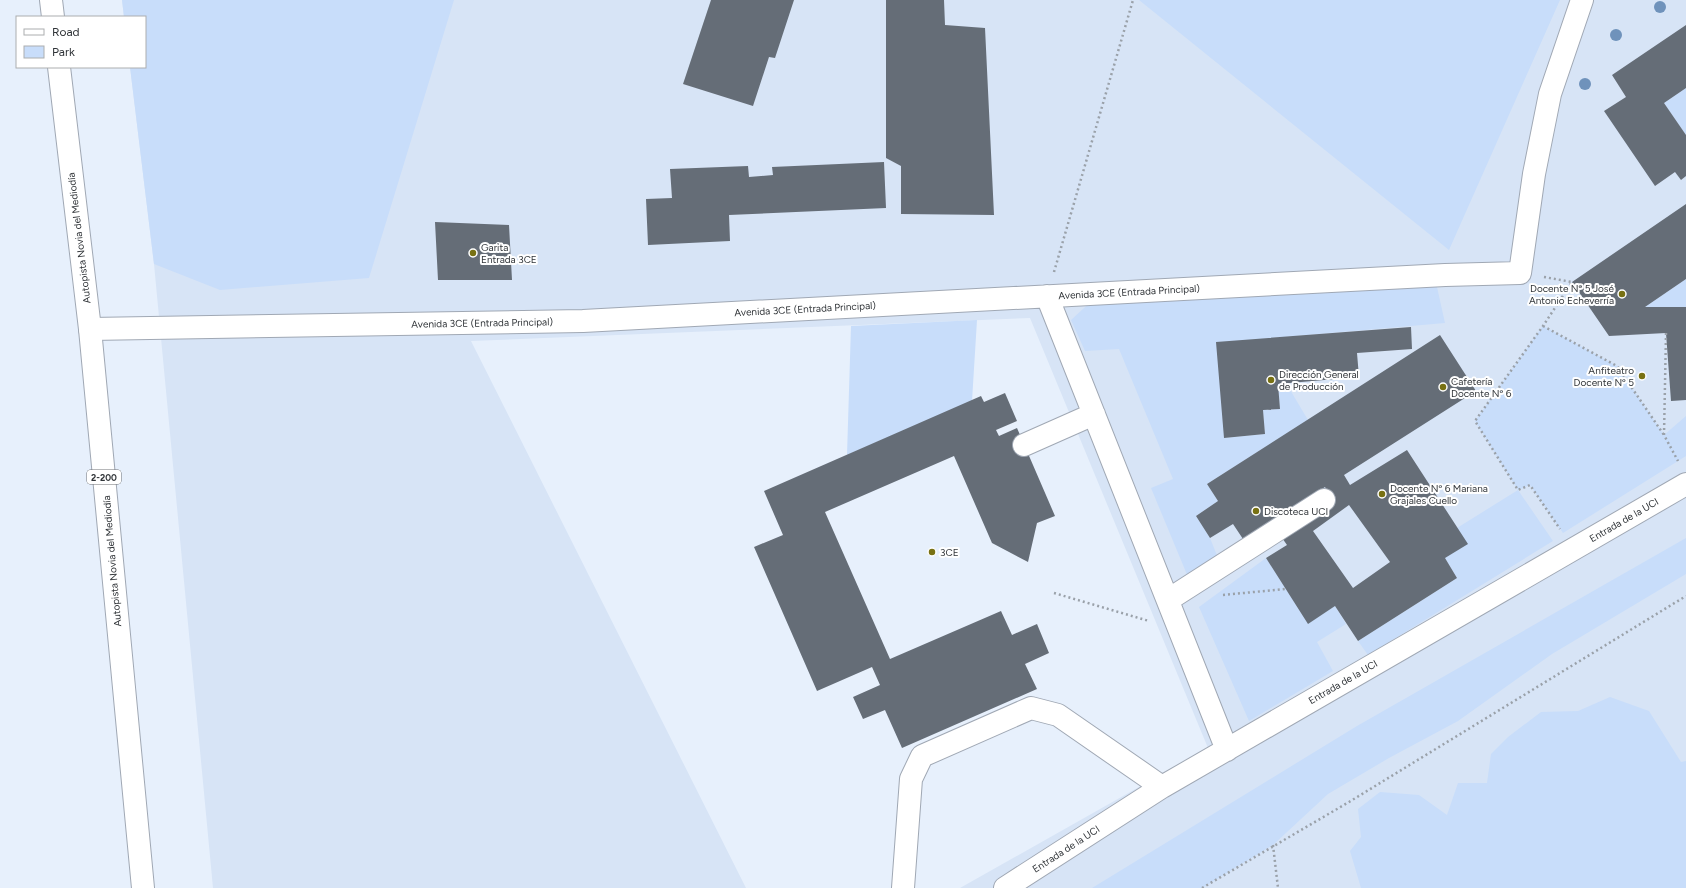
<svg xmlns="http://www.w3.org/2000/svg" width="1686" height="888" font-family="Figtree,sans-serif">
<rect width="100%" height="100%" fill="#e7f0fc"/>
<!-- built -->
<path fill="#d7e4f6" d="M122 0H1686V888H960L1208 748 1030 318 471 341 746 888H213L154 264 130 67H145V17H124Z"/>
<!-- green -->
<path fill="#c8ddfa" d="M122 0H454L369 278 220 290 154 264 130 67H145V17H124Z
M1139 0H1560L1449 250Z
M1686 88V135L1664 103Z
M1686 279V307H1645Z
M1437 287 1445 323 1217 343 1225 438 1265 434 1263 410 1280 409 1278 384 1286 383 1308 420 1207 484 1218 501 1196 516 1210 538 1218 558 1188 577 1151 488 1173 479 1119 349 1085 351 1071 320 1096 297Z
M977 320 972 401 847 455 851 326Z
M1543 326 1617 366 1664 435 1686 416V456L1563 533 1530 485 1518 490 1553 541 1368 655 1358 641 1457 578 1445 558 1457 528 1518 490 1475 421Z
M1686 538V574L1552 654 1458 721 1389 758 1328 794 1273 845 1202 888H1092L1357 726Z
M1266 558 1308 623 1335 606 1346 624 1317 642 1333 671 1249 721 1199 607Z
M1610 697 1649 711 1681 762 1686 761V888H1361L1350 851 1361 837 1358 809 1380 792 1419 795 1447 815 1458 783H1487L1491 754 1508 737 1541 712 1578 711Z"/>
<!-- building -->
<path fill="#656d77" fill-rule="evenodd" d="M711 0H794L775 58 769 57 753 106 683 84Z
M886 0H944L945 25 985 28 994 215 901 214V166L886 158Z
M1686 25V88L1664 103 1686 135V176L1681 180 1675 172 1655 186 1604 111 1626 97 1612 75Z
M884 162 886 208 729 215 730 241 648 245 646 199 672 198 670 169 748 166 749 177 773 175 772 167Z
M1686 204V279L1645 307H1686V400L1671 401 1666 333 1609 336 1572 282Z
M435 222 509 225 512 280H438Z
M1411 327 1412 349 1357 353 1359 377 1278 384 1280 409 1263 410 1265 434 1224 438 1216 342Z
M1440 335 1476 391 1344 475 1350 485 1407 450 1468 544 1445 558 1457 578 1358 641 1335 606 1308 624 1266 558 1287 545 1280 535 1333 501 1325 487 1243 539 1233 524 1210 538 1196 516 1218 501 1207 484ZM1349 505 1390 562 1353 588 1313 531Z
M1005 393 1017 421 996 430 999 436 1017 428 1055 516 1037 523 1028 562 992 543 954 456 825 512 890 659 1001 611 1012 635 1037 624 1049 653 1025 664 1037 689 902 748 885 710 863 719 853 697 880 685 872 667 817 691 754 547 783 535 764 491 981 396 984 402Z"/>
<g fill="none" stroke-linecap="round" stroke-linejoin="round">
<defs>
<path id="minor" d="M1047 296 1227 750
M90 329 583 321 1445 275 1520 273 1534 174 1550 94 1582 0
M1024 445 1094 414
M1168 600 1324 500
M903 888 911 779 922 756 1031 708 1058 715 1162 787
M1005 888 1162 787 1686 484"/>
<path id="highway" d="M51 0 53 17
M59 67 90 329 143 888"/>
</defs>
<!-- minor casing -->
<use href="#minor" stroke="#a0a8b4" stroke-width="24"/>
<!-- highway casing -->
<use href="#highway" stroke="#a0a8b4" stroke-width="24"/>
<!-- path -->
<path stroke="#9aa1a9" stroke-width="2.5" stroke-dasharray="2 3" stroke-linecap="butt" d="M1054 272 1133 0
M1544 277 1572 282 1543 326 1475 421 1518 490 1530 485 1560 529
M1543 326 1617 366 1664 435
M1666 333 1664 435 1678 461
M1054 593 1149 621
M1223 595 1285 589
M1273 845 1278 888
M1202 888 1349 802 1686 596"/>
<!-- minor -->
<use href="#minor" stroke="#fff" stroke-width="22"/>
<!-- highway -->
<use href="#highway" stroke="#fff" stroke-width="22"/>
</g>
<!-- trees -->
<g fill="#6f92bb">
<circle cx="1660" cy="7" r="6"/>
<circle cx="1616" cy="35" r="6"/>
<circle cx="1585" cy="84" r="6"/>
</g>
<!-- markers -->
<g fill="#787113" stroke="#fff" stroke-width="1.5">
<circle cx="473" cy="253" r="4"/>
<circle cx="1622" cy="294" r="4"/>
<circle cx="1642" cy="376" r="4"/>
<circle cx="1271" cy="380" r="4"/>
<circle cx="1443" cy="387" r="4"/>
<circle cx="1382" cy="494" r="4"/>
<circle cx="1256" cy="511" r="4"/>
<circle cx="932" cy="552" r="4"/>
</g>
<g text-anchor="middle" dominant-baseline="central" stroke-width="4" stroke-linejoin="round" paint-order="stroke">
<!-- shield labels -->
<rect fill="#fff" stroke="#6e7174" stroke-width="1" x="87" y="470" width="34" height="14" rx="3"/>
<g font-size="9" font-weight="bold" fill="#303438">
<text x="104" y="477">2-200</text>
</g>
<!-- street labels -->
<g font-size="10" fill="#303438" stroke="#fff">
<text transform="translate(79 238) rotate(-97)">Autopista Novia del Mediodía</text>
<text transform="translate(1129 292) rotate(-3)">Avenida 3CE (Entrada Principal)</text>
<text transform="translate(805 309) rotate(-3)">Avenida 3CE (Entrada Principal)</text>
<text transform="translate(482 323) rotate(-1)">Avenida 3CE (Entrada Principal)</text>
<text transform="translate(1624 520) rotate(-30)">Entrada de la UCI</text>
<text transform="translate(112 561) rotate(-95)">Autopista Novia del Mediodía</text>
<text transform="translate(1343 682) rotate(-30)">Entrada de la UCI</text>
<text transform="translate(1066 849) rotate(-33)">Entrada de la UCI</text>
</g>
<!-- poi labels -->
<g font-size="10" fill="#303438" stroke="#fff" text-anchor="start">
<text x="481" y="247">Garita<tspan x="481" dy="12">Entrada 3CE</tspan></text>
<text x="1614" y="288" text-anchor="end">Docente Nº 5 José<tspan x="1614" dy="12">Antonio Echeverría</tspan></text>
<text x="1634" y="370" text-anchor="end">Anfiteatro<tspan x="1634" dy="12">Docente Nº 5</tspan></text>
<text x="1279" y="374">Dirección General<tspan x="1279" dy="12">de Producción</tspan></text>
<text x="1451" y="381">Cafetería<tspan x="1451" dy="12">Docente Nº 6</tspan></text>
<text x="1390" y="488">Docente Nº 6 Mariana<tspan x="1390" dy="12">Grajales Cuello</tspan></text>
<text x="1264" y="511">Discoteca UCI</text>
<text x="940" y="552">3CE</text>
</g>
</g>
<!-- legend -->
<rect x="16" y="16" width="130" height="52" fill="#ffffff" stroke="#acaeaf"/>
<rect x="24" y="29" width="20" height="6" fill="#ffffff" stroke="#acaeaf"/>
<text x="52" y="36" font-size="12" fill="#303438">Road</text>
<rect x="24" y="46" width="20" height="12" fill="#c8ddfa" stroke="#acaeaf"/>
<text x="52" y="56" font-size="12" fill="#303438">Park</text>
</svg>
